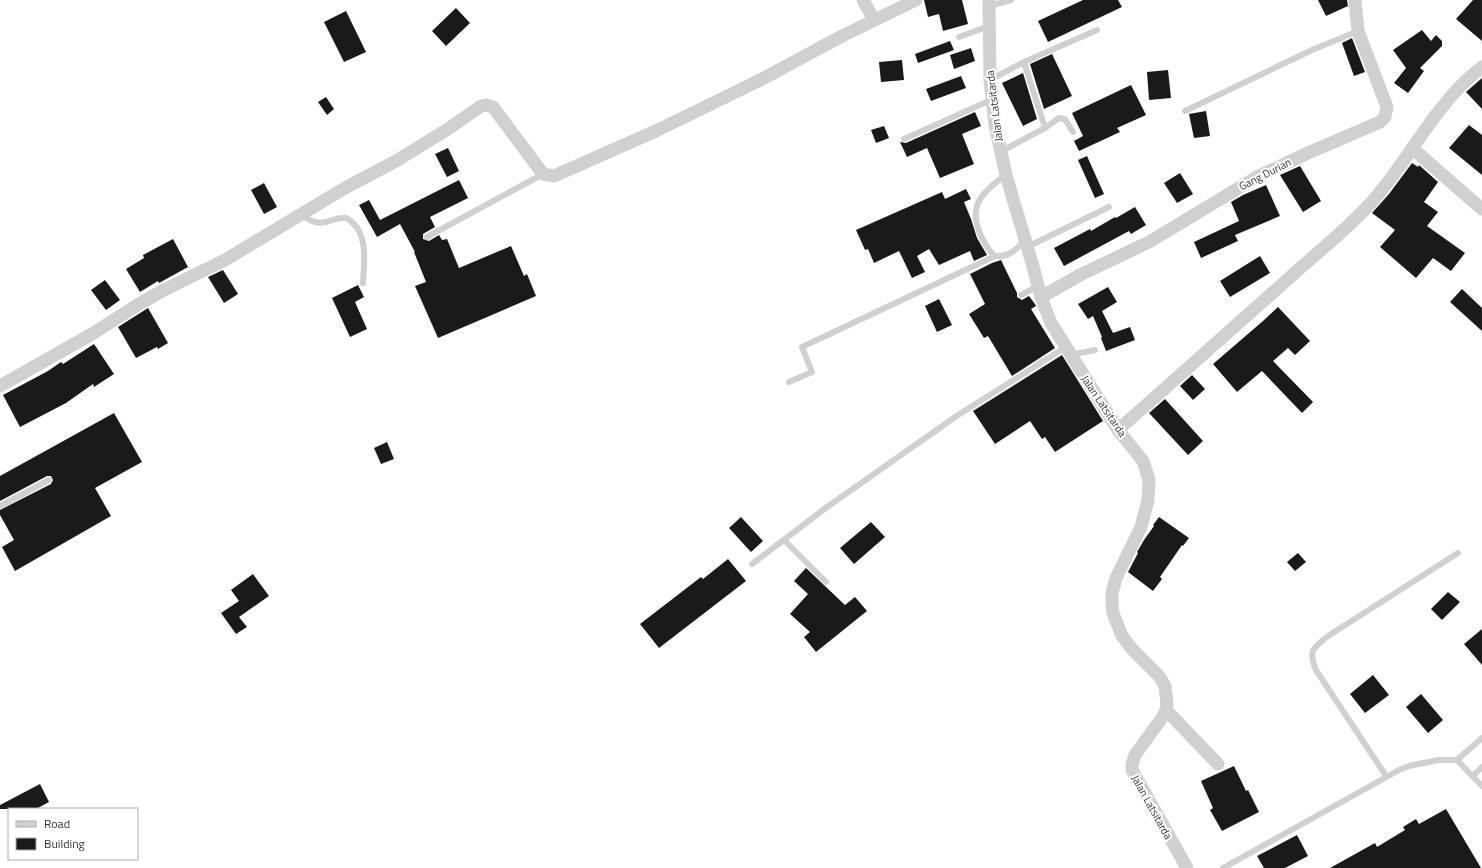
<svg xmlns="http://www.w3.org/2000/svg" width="1482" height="868" font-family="'Titillium Web',sans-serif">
<rect width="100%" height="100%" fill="#fff"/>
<!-- building -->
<path fill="#1a1a1a" d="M924 0H962L968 24 943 31 939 14 928 17Z
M1083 0H1118L1122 7 1048 42 1038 21Z
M1318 0H1347L1348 6 1326 16Z
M1473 0H1482V41L1456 19Z
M456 8 470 23 446 46 432 31Z
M346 11 366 52 344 62 324 22Z
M1422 30 1431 41 1436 35 1442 41V46L1420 68 1424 71 1408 93 1394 83 1406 68 1393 50Z
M1352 38 1365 72 1354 76 1342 43Z
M950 41 954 50 918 63 915 54Z
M971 48 975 61 954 69 950 55Z
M1052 54 1072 96 1044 109 1030 64Z
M902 60 904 80 881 82 879 62Z
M1168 70 1171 98 1149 100 1147 72Z
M1023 73 1037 119 1023 126 1002 83Z
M961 76 966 88 931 101 926 89Z
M1482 78V109L1466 92Z
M1131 85 1146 115 1117 128 1120 132 1079 151 1074 141 1083 136 1072 113Z
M326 97 334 109 327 115 318 102Z
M1206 111 1210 136 1194 138 1189 114Z
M975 112 981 126 962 134 974 164 940 178 927 148 907 157 900 142 906 143Z
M1469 125 1482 135V175L1449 148Z
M884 126 889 138 876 143 871 130Z
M448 148 459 171 447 177 435 154Z
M1087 156 1104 194 1095 198 1078 160Z
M1412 163 1418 167 1419 165 1438 182 1424 202 1438 212 1427 226 1465 253 1451 271 1433 258 1416 278 1380 247 1395 230 1372 213 1389 194Z
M1300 166 1321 201 1303 212 1280 175Z
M1180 173 1193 194 1177 203 1164 183Z
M459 180 468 198 430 217 435 227 423 234V239L429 241 439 235 442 240 447 239 459 268 511 246 524 276 527 274 536 296 438 338 415 286 426 282 414 252H415L400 224 377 237 359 205 369 200 380 220Z
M264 183 277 207 264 214 251 190Z
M1266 185 1280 216 1235 235 1238 241 1201 258 1194 242 1239 221 1231 202 1243 195Z
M966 189 971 199 964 202 971 219 977 238 987 255 974 261 970 251 939 265 929 249 917 256 925 272 912 278 899 251 874 263 868 249 865 250 856 230 942 192 945 199Z
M1135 207 1146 225 1131 234 1129 231 1064 266 1054 248 1090 229 1091 231 1115 217 1116 218Z
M173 239 188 267 159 283 158 281 140 292 126 269 144 258 143 255Z
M1260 256 1270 273 1230 297 1220 281Z
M1001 260 1017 293V297L1022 300 1029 296 1035 304 1036 306 1031 309 1055 348 1012 376 988 336 984 338 969 314 985 304 970 274 992 263Z
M223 270 238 294 224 303 208 277Z
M105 280 120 300 106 310 91 290Z
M358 285 364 297 355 302 367 329 350 337 332 298Z
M1108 287 1117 302 1102 311 1113 333 1130 327 1135 340 1106 351 1101 338 1102 337 1093 316 1088 319 1078 304Z
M1462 289 1482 308V331L1450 302Z
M939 299 952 325 937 332 925 306Z
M1278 307 1310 341 1295 355 1288 348 1273 361 1313 402 1302 413 1262 371 1237 392 1213 364 1263 321Z
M148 308 168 343 158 349 157 347 136 358 118 327Z
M94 344 114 374 94 387 93 384 66 403 20 427 3 395 48 371 61 362 63 364Z
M1062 355 1103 421 1055 452 1045 437 1042 439 1030 421 995 444 973 411Z
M1192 375 1205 389 1193 400 1180 386Z
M1165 399 1203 441 1188 455 1149 413Z
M114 413 142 462 95 488 111 516 15 571 2 547 14 540 0 515V510L51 484 53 480 51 476H47L0 501V476Z
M387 442 394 459 381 464 374 448Z
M741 517 763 541 751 552 729 528Z
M1159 517 1189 538 1183 546 1182 545 1160 577 1162 579 1153 591 1128 572 1138 553 1137 552 1144 540 1154 526 1153 525Z
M871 522 885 537 854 564 840 548Z
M1298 553 1306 562 1295 571 1287 562Z
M728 559 746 581 659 648 640 624 701 577 703 579Z
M806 568 845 605 855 597 867 611 816 652 804 637 810 632 790 614 808 594 794 581Z
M253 574 269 596 239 617 247 627 236 634 221 613 239 601 231 590Z
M1448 592 1460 602 1442 620 1431 609Z
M1482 629V665L1464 644Z
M1373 675 1389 695 1365 713 1350 694Z
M1421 694 1443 720 1428 733 1406 707Z
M1234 766 1246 791 1248 790 1259 812 1222 831 1210 810 1213 808 1201 781Z
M40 784 49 802 36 809H0V805Z
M1446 809 1481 868H1330L1375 843 1377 847 1405 830 1403 827 1416 819 1419 824Z
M1297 835 1308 856 1285 868H1264L1257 856Z"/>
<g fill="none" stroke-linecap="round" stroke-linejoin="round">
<!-- service -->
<path stroke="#d0d0d0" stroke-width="6" d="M989 6 1011 0
M959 37 989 26
M1024 62 1045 128
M990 80 1024 62 1097 30
M1185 111 1312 50 1358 31
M904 139 991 100
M1000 152 1045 128 1059 118 1065 119 1073 132
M1006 175C982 192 967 206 981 236 985 243 988 251 995 256 1009 257 1017 250 1024 240
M302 214C311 223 320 225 333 220 336 219 339 218 342 218 346 217 350 220 353 223 368 237 364 264 363 283
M427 237 543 174
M1027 247 1109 207
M1021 295 1038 286
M1071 355 1095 350
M789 382 812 372 802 347 995 256
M0 506 49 480
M784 540 826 582
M752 564 827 507 958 415 1066 347
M1457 760 1482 738
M1386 776 1316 670C1308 650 1313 648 1328 636L1458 553
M1473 776 1482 767
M1223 868 1399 770 1409 766 1438 760H1457L1482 786"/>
<!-- minor -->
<path stroke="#d0d0d0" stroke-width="13" d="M863 0 874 20
M989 0 990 80 995 125 1006 175 1032 263 1041 297 1051 323 1071 355 1118 430 1143 461 1149 480 1148 500 1141 527 1116 578 1112 593V604L1113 613 1122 636 1133 650 1159 676 1165 686 1167 705 1166 710 1164 715 1135 755 1132 765V770L1187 868
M1412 148 1482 209
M1041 297 1082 274 1149 242 1257 177 1308 153 1380 122 1385 117 1387 107 1358 31 1355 0
M0 386 92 334 139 304 164 290 225 260 345 188 396 161 448 129 481 106 486 105 493 107 543 174 554 176 658 130 766 77 842 36 916 0
M1118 430C1174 380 1231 330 1287 280 1314 255 1343 233 1368 206 1410 161 1432 106 1482 67
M1166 710 1218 764"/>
</g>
<g text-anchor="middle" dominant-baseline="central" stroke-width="4" stroke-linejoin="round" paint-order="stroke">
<!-- street labels -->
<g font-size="11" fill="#333" stroke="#fff">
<text transform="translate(994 106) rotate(-97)">Jalan Latsitarda</text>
<text transform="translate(1265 174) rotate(-27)">Gang Durian</text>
<text transform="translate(1104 406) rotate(56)">Jalan Latsitarda</text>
<text transform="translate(1152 807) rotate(61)">Jalan Latsitarda</text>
</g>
</g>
<!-- legend -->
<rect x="8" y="808" width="130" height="52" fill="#ffffff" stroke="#adadad"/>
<rect x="16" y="821" width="20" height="6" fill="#d0d0d0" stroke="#adadad"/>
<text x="44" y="828" font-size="12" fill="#333333">Road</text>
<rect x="16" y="838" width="20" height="12" fill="#1a1a1a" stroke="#adadad"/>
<text x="44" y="848" font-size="12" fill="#333333">Building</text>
</svg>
